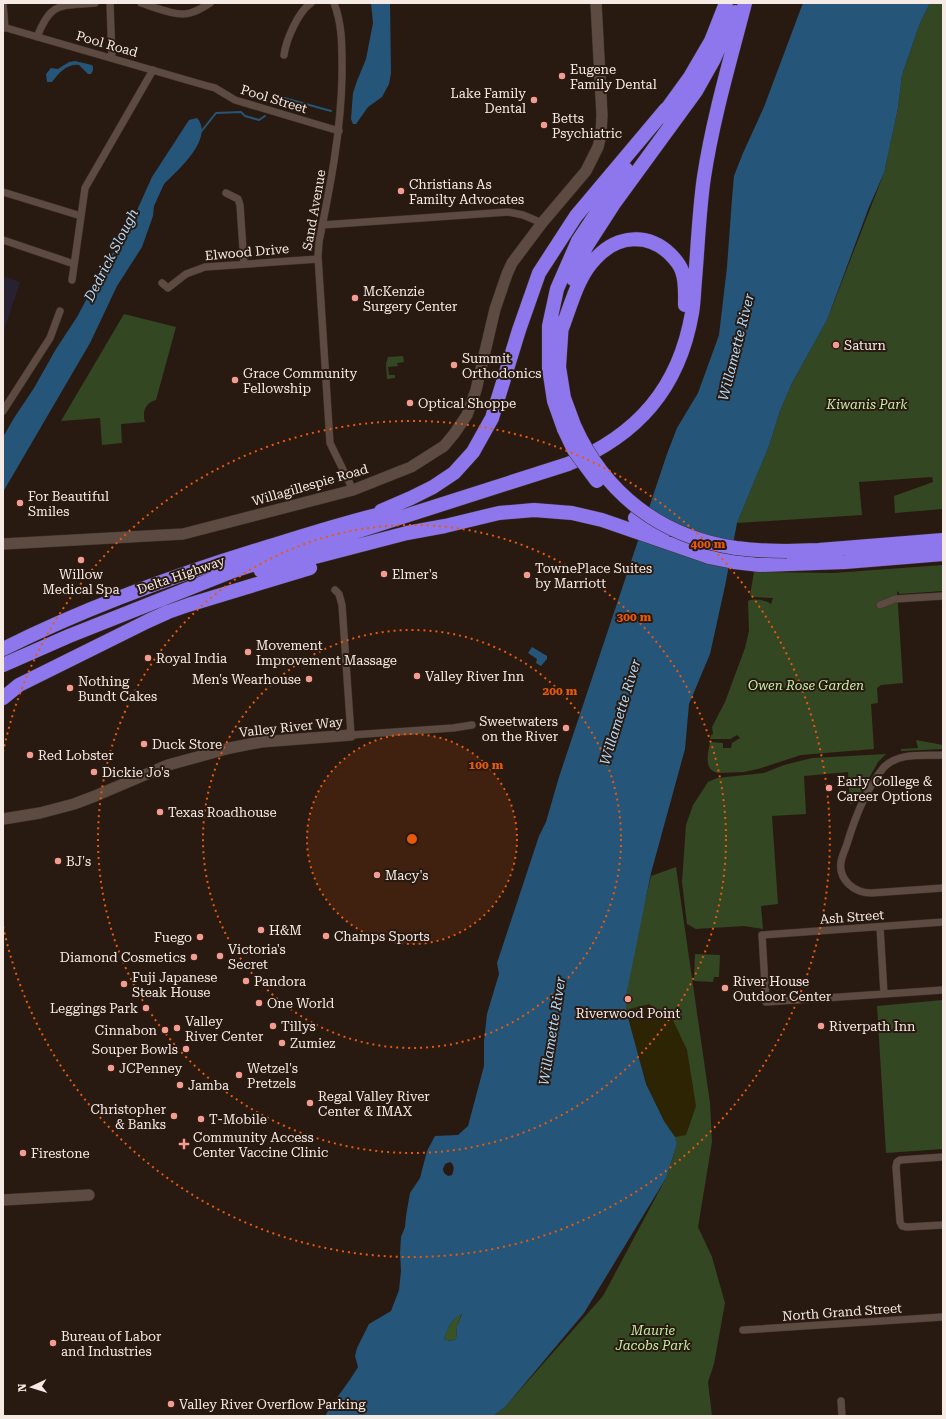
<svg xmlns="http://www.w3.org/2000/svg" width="946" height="1419" font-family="'Roboto Serif',serif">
<rect width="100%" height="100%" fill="#291a11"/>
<!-- education -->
<path fill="#282131" d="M3 276 20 282 3 334Z"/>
<!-- green -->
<path fill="#334723" d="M930 3H943V509L895 513 894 496 933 482 932 477 859 482 862 515 737 523 769 446 780 411 792 383 827 320 884 173 898 108 902 75 920 23Z
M124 314 176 327 156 400C145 403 142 412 145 422L121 424 122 443 102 445 100 418 61 421Z
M403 356 404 362 397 363 398 366 388 367 389 375H395V378L387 379 386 364 388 357Z
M943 565V591L900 594 897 591 903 683 881 685 877 688 878 703 871 704 874 749 801 755 758 769 744 772 718 773C703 770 708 753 710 742L723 743V748H731L732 743 740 738 737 735 730 739H710L711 735 713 734 712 727 725 702 745 648 749 631 748 601C754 598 766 600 771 604L773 598 752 597 750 595 754 572 833 573Z
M916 740 943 745V749L901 751V749L918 748Z
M886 754 878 762 855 803 850 804 848 772 804 776 806 814 772 816 778 904 761 906 763 929 744 926 696 929 687 924 682 882 686 825 693 805 708 782 717 778 764 773 784 765 812 758Z
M676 867 710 1103 712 1142 698 1227 712 1257 725 1303 714 1364 708 1382 712 1416H493L505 1407 603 1296 666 1178 677 1144 626 1010V983L651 876Z
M695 954 720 955 719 977H714L713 982 694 981Z
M943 1000V1149L886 1153 877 1006Z"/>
<!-- forest -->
<path fill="#395324" d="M462 1313 457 1326 456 1339 451 1341 444 1339C448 1327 451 1320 462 1313Z"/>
<!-- sand -->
<path fill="#2c2403" d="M649 1004 673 1020 687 1050 696 1106 686 1135 675 1137 664 1121 646 1084 626 1010Z"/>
<!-- water -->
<path fill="#255679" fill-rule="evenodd" d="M371 3H390L391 73 389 84 382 97 368 107 356 124H353L351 119 353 93 357 81 366 59 373 23Z
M803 3H930L920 23 902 75 898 108 884 173 869 207 827 320 792 383 780 411 769 446 737 523 725 586 710 654 689 704 685 749 651 873 626 996V1010L646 1084 664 1121 675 1137 677 1144 666 1178 584 1313 505 1407 493 1416H325C335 1399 348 1384 358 1367L355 1356 357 1348 369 1324 391 1311 399 1290 401 1271 400 1253 401 1237 405 1227 406 1216 410 1193 420 1178 427 1151 435 1136 458 1135 468 1126 484 1066V1041L487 1014 499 974 497 963 539 836 546 822 559 777 667 454 677 428 698 393 719 335 727 267 732 199 734 176 743 153 764 107ZM450 1162C455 1165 454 1170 452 1175L448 1176 444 1173 443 1169 445 1164ZM462 1314 457 1326 456 1339 451 1341 444 1339C448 1328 451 1319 462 1314Z
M75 61 92 65C94 68 93 71 91 74H88L79 65C67 63 58 74 52 82H47L46 74 51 68 58 69 69 62Z
M197 118C215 138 177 171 164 184L154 206 153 216 142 247 117 286 90 343 3 492V437L14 418 34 388 56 349 77 317 99 276 134 217 152 177 189 120Z
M532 647 547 656V659L541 666 536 663 537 659 528 653Z"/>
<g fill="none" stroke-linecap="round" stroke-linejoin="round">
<!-- stream -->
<path stroke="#255679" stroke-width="2" d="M277 96 331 111
M200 133 216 113 241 112 245 116 259 120 265 116"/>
<defs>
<path id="street" d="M3 3 5 28
M110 3 112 58
M141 3C154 7 177 17 190 13 197 11 204 7 210 3
M334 3C343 26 342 51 342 76 341 132 330 187 319 242L318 256 330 443 353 490
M3 27 204 85 215 88 235 100 339 131
M37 37C51 1 60 6 95 3
M284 55C286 40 298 12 311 3
M3 192 81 216
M226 193 238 199 240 205 244 264
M322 225 508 212 523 215 542 223
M3 240 74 264
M72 280 85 188 153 70
M162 283 168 288 186 274 205 267 318 259
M3 411 50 338 60 311
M335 590 339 594 342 605 351 735 453 728 472 725
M880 605 895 599 943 596
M943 755C924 756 899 752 884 767 866 789 855 817 847 844 845 850 842 856 841 862 838 880 855 893 871 893L943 888
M943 922 762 935 766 1002 943 990
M880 927 884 994
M943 1157 900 1160 897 1162 896 1167 900 1222 902 1226 907 1227 943 1225
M743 1330 943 1317
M841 1401 842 1416"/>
<path id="secondary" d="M3 544 183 534 353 490 411 467 444 446 454 434 467 415 476 390 495 309 507 274 512 263 542 223 586 171 598 147 601 135 602 115 596 3
M3 819 40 813 74 804 95 796 168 765 230 748 261 742 351 735
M3 1200 89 1195"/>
<path id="highway" d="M661 117 690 77 711 41 726 3
M573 279 586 247 615 202 696 91 714 59 735 12
M562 322 559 367 564 398 574 425
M561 331C571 306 577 276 597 257 618 235 648 233 670 254 675 259 680 265 682 271 686 282 685 294 685 305
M564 429 554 401 549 368V326L557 289 578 241 626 169
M381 511 411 498 433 487 454 473 473 452 492 418 519 330 539 273 576 216 666 109
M635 518 663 534
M787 551 819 550 943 540
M261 571 407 533 445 526 499 513 534 510 572 513 602 520 709 557 734 562 760 565 845 562 943 554
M3 649C91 605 183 572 277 544 315 532 354 520 393 511
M3 665 69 636 233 571 568 464C638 435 679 388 692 313 694 302 694 290 695 280 698 245 699 211 704 177 713 118 730 61 745 3
M3 698 19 685 148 621 168 612 188 605 310 568"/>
</defs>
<!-- street casing -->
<use href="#street" stroke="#3f332e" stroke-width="8"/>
<!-- secondary casing -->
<use href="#secondary" stroke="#3f332e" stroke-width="12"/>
<!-- highway casing -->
<use href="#highway" stroke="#3f332e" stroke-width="15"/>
<!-- street -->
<use href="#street" stroke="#5d4b41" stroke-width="7"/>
<!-- secondary -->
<use href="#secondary" stroke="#5d4b41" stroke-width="11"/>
<!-- highway -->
<use href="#highway" stroke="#8e77ec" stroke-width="14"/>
<defs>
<path id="highway-bridge" d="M574 425C605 494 661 537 736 548 753 550 770 551 787 551
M564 429 574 450 597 481"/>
</defs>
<!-- highway-bridge casing -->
<use href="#highway-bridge" stroke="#3f332e" stroke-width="15" stroke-linecap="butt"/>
<!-- highway-bridge -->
<use href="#highway-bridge" stroke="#8e77ec" stroke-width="14"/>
</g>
<!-- distance rings -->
<circle cx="412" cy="839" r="105" fill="#e8590c" fill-opacity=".12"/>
<g fill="none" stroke="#e8590c" stroke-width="2" stroke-dasharray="2 4">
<circle cx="412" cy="839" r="105"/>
<circle cx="412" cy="839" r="209"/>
<circle cx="412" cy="839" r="314"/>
<path d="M3 752A418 418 0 1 1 3 926"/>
</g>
<!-- markers -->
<g fill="#f59c92" stroke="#291a11" stroke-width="1.5">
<circle cx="562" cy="76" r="4"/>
<circle cx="534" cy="100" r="4"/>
<circle cx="544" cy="125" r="4"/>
<circle cx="401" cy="191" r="4"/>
<circle cx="355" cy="298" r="4"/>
<circle cx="836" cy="345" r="4"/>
<circle cx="454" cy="365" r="4"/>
<circle cx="235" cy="380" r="4"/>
<circle cx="410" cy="403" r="4"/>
<circle cx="20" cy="503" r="4"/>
<circle cx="81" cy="560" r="4"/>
<circle cx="384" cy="574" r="4"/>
<circle cx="527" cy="575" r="4"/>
<circle cx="248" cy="652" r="4"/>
<circle cx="148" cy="658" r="4"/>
<circle cx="417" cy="676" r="4"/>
<circle cx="309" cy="679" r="4"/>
<circle cx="70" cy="688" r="4"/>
<circle cx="566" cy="728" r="4"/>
<circle cx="144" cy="744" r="4"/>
<circle cx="30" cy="755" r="4"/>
<circle cx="94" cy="772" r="4"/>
<circle cx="829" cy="788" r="4"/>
<circle cx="160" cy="812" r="4"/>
<circle cx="58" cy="861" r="4"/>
<circle cx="377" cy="875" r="4"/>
<circle cx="261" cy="930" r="4"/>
<circle cx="326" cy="936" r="4"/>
<circle cx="200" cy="937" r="4"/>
<circle cx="220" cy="956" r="4"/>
<circle cx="194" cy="957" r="4"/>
<circle cx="246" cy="981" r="4"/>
<circle cx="124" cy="984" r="4"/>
<circle cx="725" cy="988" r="4"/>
<circle cx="628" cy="999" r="4"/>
<circle cx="259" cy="1003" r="4"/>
<circle cx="146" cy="1008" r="4"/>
<circle cx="273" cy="1026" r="4"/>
<circle cx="821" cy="1026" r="4"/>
<circle cx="177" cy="1028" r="4"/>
<circle cx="165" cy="1030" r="4"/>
<circle cx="282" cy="1043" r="4"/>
<circle cx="186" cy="1049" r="4"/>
<circle cx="111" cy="1068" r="4"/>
<circle cx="239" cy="1075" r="4"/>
<circle cx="180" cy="1085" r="4"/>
<circle cx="310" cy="1103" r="4"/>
<circle cx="174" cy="1116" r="4"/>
<circle cx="201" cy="1119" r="4"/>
<path d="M182 1138h4v4h4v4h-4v4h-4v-4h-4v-4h4z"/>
<circle cx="23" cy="1153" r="4"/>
<circle cx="53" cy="1343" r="4"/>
<circle cx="171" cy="1404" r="4"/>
</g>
<g text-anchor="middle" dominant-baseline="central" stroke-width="4" stroke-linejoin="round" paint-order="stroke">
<!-- street labels -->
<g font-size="13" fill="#f5eae4" stroke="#291a11">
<text transform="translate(107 44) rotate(16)">Pool Road</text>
<text transform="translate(274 99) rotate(17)">Pool Street</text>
<text transform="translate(314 210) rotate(-80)">Sand Avenue</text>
<text transform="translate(247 252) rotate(-5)">Elwood Drive</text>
<text transform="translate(310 485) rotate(-16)">Willagillespie Road</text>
<text transform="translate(181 575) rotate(-19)">Delta Highway</text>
<text transform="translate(291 727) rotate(-6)">Valley River Way</text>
<text transform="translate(852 917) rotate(-4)">Ash Street</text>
<text transform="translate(842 1312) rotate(-4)">North Grand Street</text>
</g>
<!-- poi labels -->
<g font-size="13" fill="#f5eae4" stroke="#291a11" text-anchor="start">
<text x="570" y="69">Eugene<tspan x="570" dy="15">Family Dental</tspan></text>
<text x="526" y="93" text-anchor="end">Lake Family<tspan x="526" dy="15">Dental</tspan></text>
<text x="552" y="118">Betts<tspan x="552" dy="15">Psychiatric</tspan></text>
<text x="409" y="184">Christians As<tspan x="409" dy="15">Familty Advocates</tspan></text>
<text x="363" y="291">McKenzie<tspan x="363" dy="15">Surgery Center</tspan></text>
<text x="844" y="345">Saturn</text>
<text x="462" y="358">Summit<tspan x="462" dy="15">Orthodonics</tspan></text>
<text x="243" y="373">Grace Community<tspan x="243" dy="15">Fellowship</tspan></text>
<text x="418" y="403">Optical Shoppe</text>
<text x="28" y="496">For Beautiful<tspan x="28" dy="15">Smiles</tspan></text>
<text x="535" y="568">TownePlace Suites<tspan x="535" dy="15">by Marriott</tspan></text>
<text x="81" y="574" text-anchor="middle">Willow<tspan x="81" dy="15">Medical Spa</tspan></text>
<text x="392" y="574">Elmer's</text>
<text x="256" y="645">Movement<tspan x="256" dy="15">Improvement Massage</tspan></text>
<text x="156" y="658">Royal India</text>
<text x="425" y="676">Valley River Inn</text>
<text x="301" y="679" text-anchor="end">Men's Wearhouse</text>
<text x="78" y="681">Nothing<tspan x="78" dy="15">Bundt Cakes</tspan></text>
<text x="558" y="721" text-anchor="end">Sweetwaters<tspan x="558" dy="15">on the River</tspan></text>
<text x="152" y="744">Duck Store</text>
<text x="38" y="755">Red Lobster</text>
<text x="102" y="772">Dickie Jo's</text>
<text x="837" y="781">Early College &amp;<tspan x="837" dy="15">Career Options</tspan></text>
<text x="168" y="812">Texas Roadhouse</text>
<text x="66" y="861">BJ's</text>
<text x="385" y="875">Macy's</text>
<text x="269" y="930">H&amp;M</text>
<text x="334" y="936">Champs Sports</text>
<text x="192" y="937" text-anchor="end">Fuego</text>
<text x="228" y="949">Victoria's<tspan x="228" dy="15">Secret</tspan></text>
<text x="186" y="957" text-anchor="end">Diamond Cosmetics</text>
<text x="132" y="977">Fuji Japanese<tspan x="132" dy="15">Steak House</tspan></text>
<text x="254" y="981">Pandora</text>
<text x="733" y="981">River House<tspan x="733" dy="15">Outdoor Center</tspan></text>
<text x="267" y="1003">One World</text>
<text x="138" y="1008" text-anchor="end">Leggings Park</text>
<text x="628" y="1013" text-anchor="middle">Riverwood Point</text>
<text x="185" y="1021">Valley<tspan x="185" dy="15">River Center</tspan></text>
<text x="281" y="1026">Tillys</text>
<text x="829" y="1026">Riverpath Inn</text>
<text x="157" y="1030" text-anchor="end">Cinnabon</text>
<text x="290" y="1043">Zumiez</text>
<text x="178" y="1049" text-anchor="end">Souper Bowls</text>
<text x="119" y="1068">JCPenney</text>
<text x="247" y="1068">Wetzel's<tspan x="247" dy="15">Pretzels</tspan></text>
<text x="188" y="1085">Jamba</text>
<text x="318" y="1096">Regal Valley River<tspan x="318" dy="15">Center &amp; IMAX</tspan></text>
<text x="166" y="1109" text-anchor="end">Christopher<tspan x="166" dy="15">&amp; Banks</tspan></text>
<text x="209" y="1119">T-Mobile</text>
<text x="193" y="1137">Community Access<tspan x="193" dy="15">Center Vaccine Clinic</tspan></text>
<text x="31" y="1153">Firestone</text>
<text x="61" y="1336">Bureau of Labor<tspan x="61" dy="15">and Industries</tspan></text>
<text x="179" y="1404">Valley River Overflow Parking</text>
</g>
<!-- park labels -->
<g font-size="13" font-style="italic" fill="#c2efa4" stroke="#291a11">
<text x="867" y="404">Kiwanis Park</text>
<text x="806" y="685">Owen Rose Garden</text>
<text x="653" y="1330">Maurie<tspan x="653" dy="15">Jacobs Park</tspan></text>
</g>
<!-- water labels -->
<g font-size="14" font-style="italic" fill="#b0dafc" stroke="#291a11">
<text transform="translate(111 255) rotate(-63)">Dedrick Slough</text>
<text transform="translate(736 347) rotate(-76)">Willamette River</text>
<text transform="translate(620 712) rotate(-73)">Willamette River</text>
<text transform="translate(552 1031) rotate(-81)">Willamette River</text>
</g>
</g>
<circle cx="412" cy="839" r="6" fill="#e8590c" stroke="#291a11" stroke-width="2"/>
<g font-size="12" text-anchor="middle" font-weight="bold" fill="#e8590c" stroke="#291a11" stroke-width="4" stroke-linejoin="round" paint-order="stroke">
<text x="708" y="548">400 m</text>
<text x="634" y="621">300 m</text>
<text x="560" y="695">200 m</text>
<text x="486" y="769">100 m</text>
</g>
<!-- border -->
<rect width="946" height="1419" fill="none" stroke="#f5eae4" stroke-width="8"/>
<!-- north arrow -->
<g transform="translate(32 1387) rotate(266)" stroke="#291a11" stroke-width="3" paint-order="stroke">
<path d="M0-3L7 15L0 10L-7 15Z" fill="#f5eae4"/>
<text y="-6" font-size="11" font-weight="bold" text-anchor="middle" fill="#f5eae4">N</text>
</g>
</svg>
